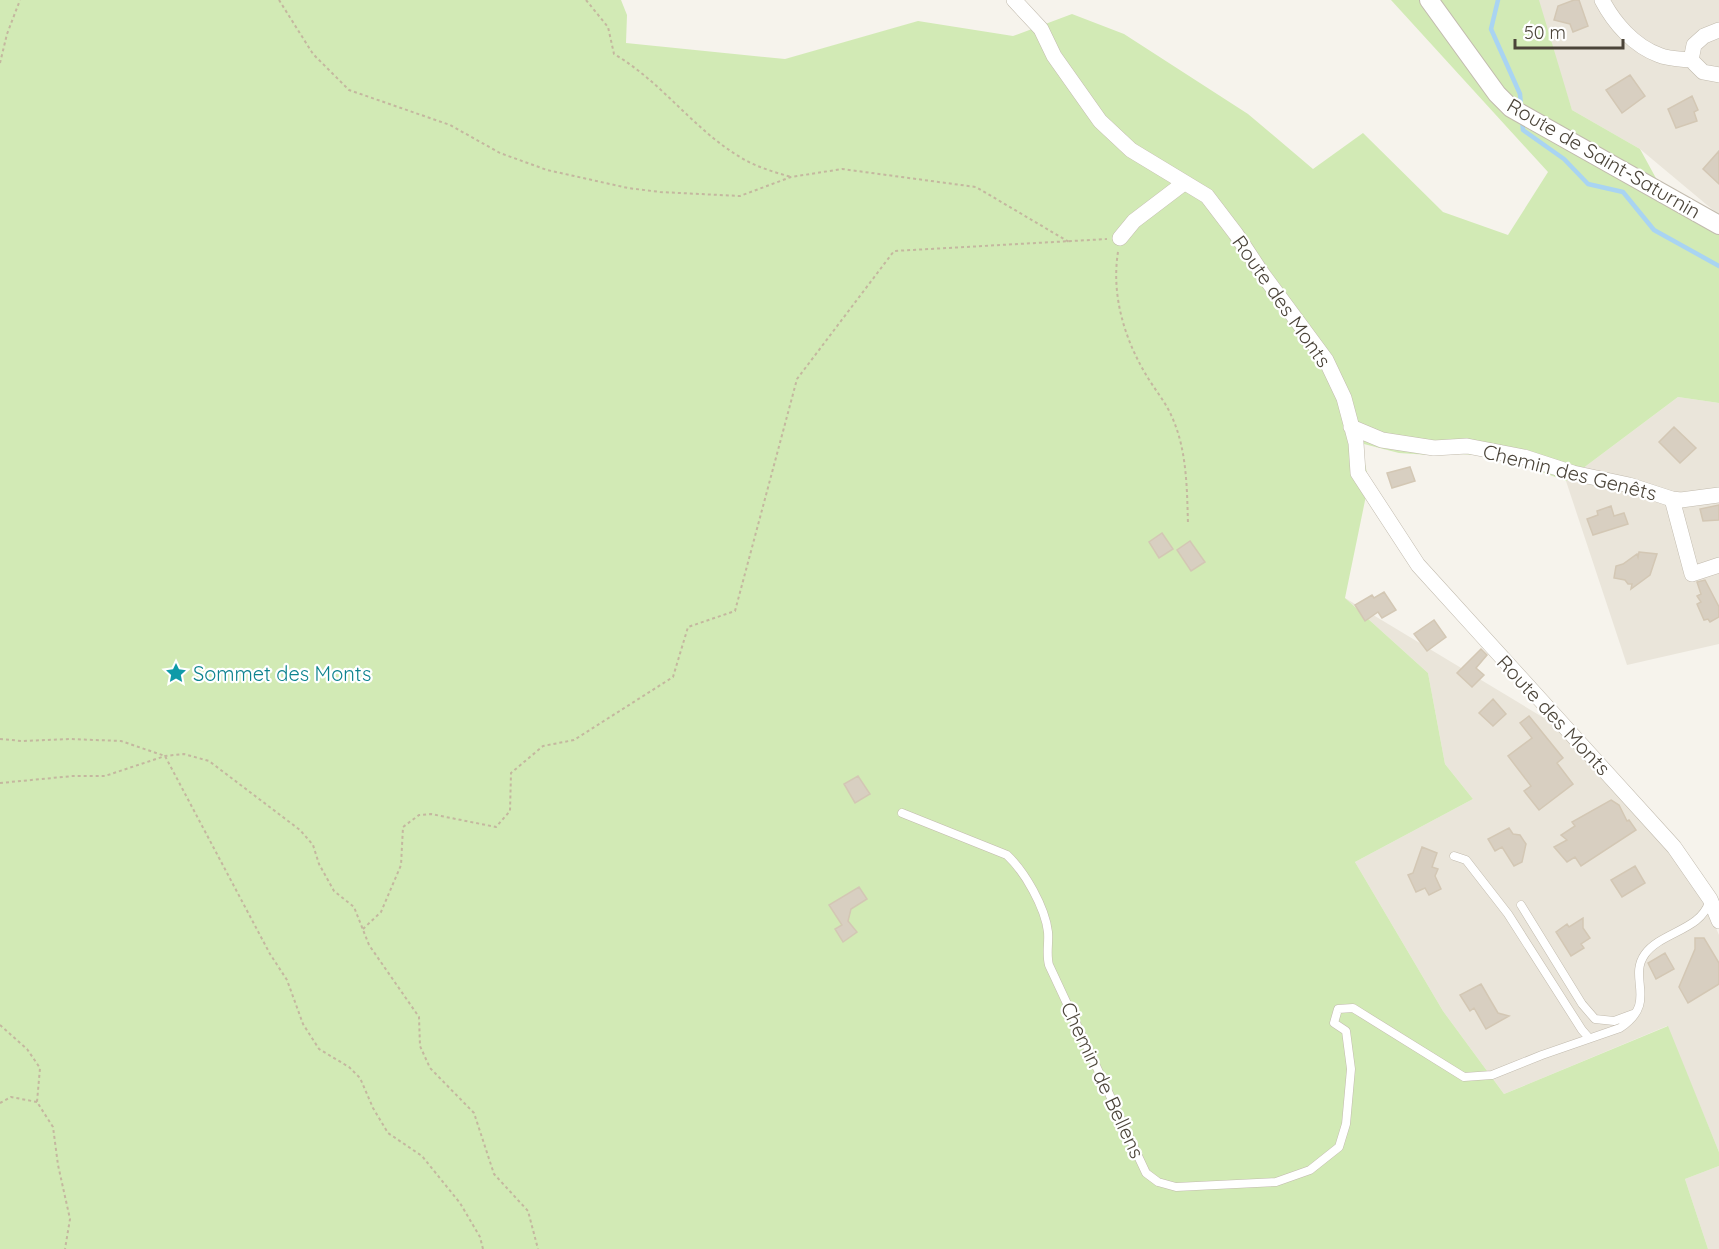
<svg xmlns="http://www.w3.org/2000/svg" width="1719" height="1249" font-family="Quicksand,sans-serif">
<rect width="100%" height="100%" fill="#f6f3ec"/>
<!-- residential -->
<path fill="#eae5da" d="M1536 0H1719V215L1640 149 1572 110Z
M1678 397 1719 403V644L1627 665 1566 481Z
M1345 598 1554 724 1638 813 1700 892 1719 935V1152L1667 1026 1504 1094 1443 1011 1355 862 1473 799 1445 764 1428 673Z
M1719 1166V1249H1708L1685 1179Z"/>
<!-- green -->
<path fill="#d2eab5" d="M0 0H621L627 15 626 43 785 59 918 21 1013 36 1072 14 1124 34 1248 114 1313 169 1363 133 1443 212 1508 235 1548 172 1391 0H1539L1572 110 1640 149 1669 202 1719 233V403L1678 397 1566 481 1499 456 1460 454 1430 455 1399 453 1360 443 1369 481 1345 598 1428 673 1445 764 1473 799 1355 862 1443 1011 1504 1094 1668 1026 1719 1152V1166L1685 1179 1708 1249H0Z"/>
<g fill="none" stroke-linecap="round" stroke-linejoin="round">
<!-- stream -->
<path stroke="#a9d4f2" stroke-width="4.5" d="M1498 0 1491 29 1520 94 1521 107
M1522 119 1523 130 1564 159 1588 184 1623 192 1654 230 1719 266"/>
</g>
<!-- building -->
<path fill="#d8cfc1" stroke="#d3c7b4" stroke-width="1.5" d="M1574 0H1579L1588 26 1573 32 1570 24 1554 20 1558 6Z
M1630 75 1645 96 1622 113 1606 90Z
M1692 96 1698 110 1694 112 1697 121 1676 128 1668 109Z
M1719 151V184L1703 169Z
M1674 427 1696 448 1680 463 1659 442Z
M1410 467 1415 481 1392 488 1387 473Z
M1719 505V520L1703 521 1700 509Z
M1611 506 1614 516 1624 513 1628 524 1593 535 1587 519 1598 515 1597 511Z
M1162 533 1173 549 1159 558 1149 542Z
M1190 541 1205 562 1191 571 1177 550Z
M1639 552 1657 554 1650 575 1631 589 1632 584H1628L1625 580 1614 578 1616 566 1623 564 1637 554 1638 557Z
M1705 580 1719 607V617L1710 622 1708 619 1704 620 1697 604 1701 602 1697 596 1701 594 1697 582Z
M1384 592 1396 610 1382 618 1378 612 1365 621 1355 605 1372 595 1374 598Z
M1434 620 1446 637 1427 651 1414 634Z
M1481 649 1487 655 1476 668 1484 675 1472 687 1457 673Z
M1493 699 1506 714 1493 726 1479 713Z
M1529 716 1563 758 1557 763 1573 784 1539 810 1524 791 1531 786 1508 756 1532 738 1520 723Z
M858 776 870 794 855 803 844 784Z
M1611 800 1619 805 1627 821 1629 820 1636 830 1581 866 1575 857 1567 862 1554 847 1567 840 1561 835 1575 826 1572 822Z
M1509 828 1513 834 1520 835 1526 844 1522 862 1514 866 1502 847 1495 851 1488 839Z
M1422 847 1437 853 1432 867 1438 869 1435 876 1441 889 1429 895 1425 888 1416 892 1408 875 1413 873Z
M1635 866 1645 883 1622 897 1611 880Z
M859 887 867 899 851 909 848 921 857 932 843 942 835 929 842 925 829 905Z
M1583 918V928L1590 938 1581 944 1584 948 1571 956 1556 932 1567 924 1569 927Z
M1695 938H1704L1719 963V984L1688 1003 1679 987 1695 949Z
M1665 953 1674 969 1656 979 1648 963Z
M1481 984 1498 1013 1509 1016 1486 1029 1474 1008 1470 1011 1460 995Z"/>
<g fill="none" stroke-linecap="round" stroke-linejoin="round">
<defs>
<path id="service" d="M902 813 1007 855C1025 872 1045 907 1048 932 1049 943 1046 954 1049 965L1146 1173 1158 1182 1176 1187 1276 1182 1310 1170 1339 1147 1346 1124 1351 1069 1346 1031 1334 1023 1338 1009 1353 1008 1464 1077 1492 1075 1542 1055 1620 1028C1659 1002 1627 979 1645 954 1661 932 1701 930 1709 902
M1454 856 1466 860 1508 914 1582 1030 1589 1038
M1521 905 1582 1004 1595 1019 1614 1021 1633 1014"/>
<path id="minor" d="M1014 0 1041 29 1054 56 1100 121 1131 150 1207 196 1236 234 1261 272 1326 360 1344 398 1356 443 1358 473 1418 565 1674 847 1710 899 1719 921
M1602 0C1614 23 1634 46 1659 55 1668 59 1681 59 1691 60
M1719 30 1704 36 1694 45 1691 60 1703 72 1719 75
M1120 238 1134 221 1184 183
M1351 427 1382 440 1434 448 1467 446 1524 457 1573 473 1629 485 1672 499 1681 500 1719 495
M1672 499 1692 574 1719 565"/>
<path id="tertiary" d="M1429 0 1497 94 1511 108 1719 225"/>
</defs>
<!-- service casing -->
<use href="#service" stroke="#c2bbae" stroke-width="9"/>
<!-- minor casing -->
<use href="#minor" stroke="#c2bbae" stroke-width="16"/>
<!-- tertiary casing -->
<use href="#tertiary" stroke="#c2bbae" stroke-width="20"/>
<!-- path -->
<path stroke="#c4b79f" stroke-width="2" stroke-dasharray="3 3" stroke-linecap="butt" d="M279 0 313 54 349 90 450 125 500 153 547 170 628 188 660 192 740 196 791 177 842 169 976 187 1069 242
M586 0 608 27 614 54C662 82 693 129 740 157 756 167 774 172 791 177
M0 63 7 34 20 0
M1118 252C1111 296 1125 341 1148 378 1156 391 1166 403 1172 417 1187 450 1187 489 1188 525
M0 739 22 741 70 739 121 741 165 756 270 954 287 980 303 1024 319 1049 349 1067 360 1078 373 1108 388 1133 422 1156 460 1203 480 1237 483 1249
M0 783 73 776H105L165 756 184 754 209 761 300 830 313 845 319 864 334 891 354 907 369 945 419 1017 420 1046 430 1068 474 1113 494 1174 528 1211 538 1249
M363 929 381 912 401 865 403 827 419 815 431 814 496 827 510 811 511 773 543 746 574 740 673 677 688 627 735 611 797 379 894 251 1107 239
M0 1025 27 1049 40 1068 37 1102 53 1127 58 1165 70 1219 65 1249
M0 1103 11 1097 37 1102"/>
<!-- service -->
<use href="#service" stroke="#fff" stroke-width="8"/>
<!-- minor -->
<use href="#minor" stroke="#fff" stroke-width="15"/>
<!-- tertiary -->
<use href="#tertiary" stroke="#fff" stroke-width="18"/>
</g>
<!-- icons -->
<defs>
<symbol id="sight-bare" viewBox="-9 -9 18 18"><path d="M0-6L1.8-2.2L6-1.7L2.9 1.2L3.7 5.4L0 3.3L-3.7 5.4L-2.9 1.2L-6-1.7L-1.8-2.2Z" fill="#0f9aa8" stroke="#fff" stroke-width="2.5" paint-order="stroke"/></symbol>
</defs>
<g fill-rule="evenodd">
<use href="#sight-bare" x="161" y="658" width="30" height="30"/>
</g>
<g text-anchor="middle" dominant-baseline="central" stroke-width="4.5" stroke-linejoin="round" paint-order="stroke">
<!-- street labels -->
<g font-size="20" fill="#4b4439" stroke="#fff">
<text transform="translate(1604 158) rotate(30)">Route de Saint-Saturnin</text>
<text transform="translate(1282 301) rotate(55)">Route des Monts</text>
<text transform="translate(1570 472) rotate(14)">Chemin des Genêts</text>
<text transform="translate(1554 715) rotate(47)">Route des Monts</text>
<text transform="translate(1103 1080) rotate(65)">Chemin de Bellens</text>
</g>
<!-- culture labels -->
<g font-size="20" fill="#0d838f" stroke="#fff" text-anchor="start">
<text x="193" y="673">Sommet des Monts</text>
</g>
</g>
<!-- scale -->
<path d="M1515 39v9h108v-9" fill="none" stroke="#4b4439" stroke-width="3"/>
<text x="1524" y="39" font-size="18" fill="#4b4439" stroke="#ffffff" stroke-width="4.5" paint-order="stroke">50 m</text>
</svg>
